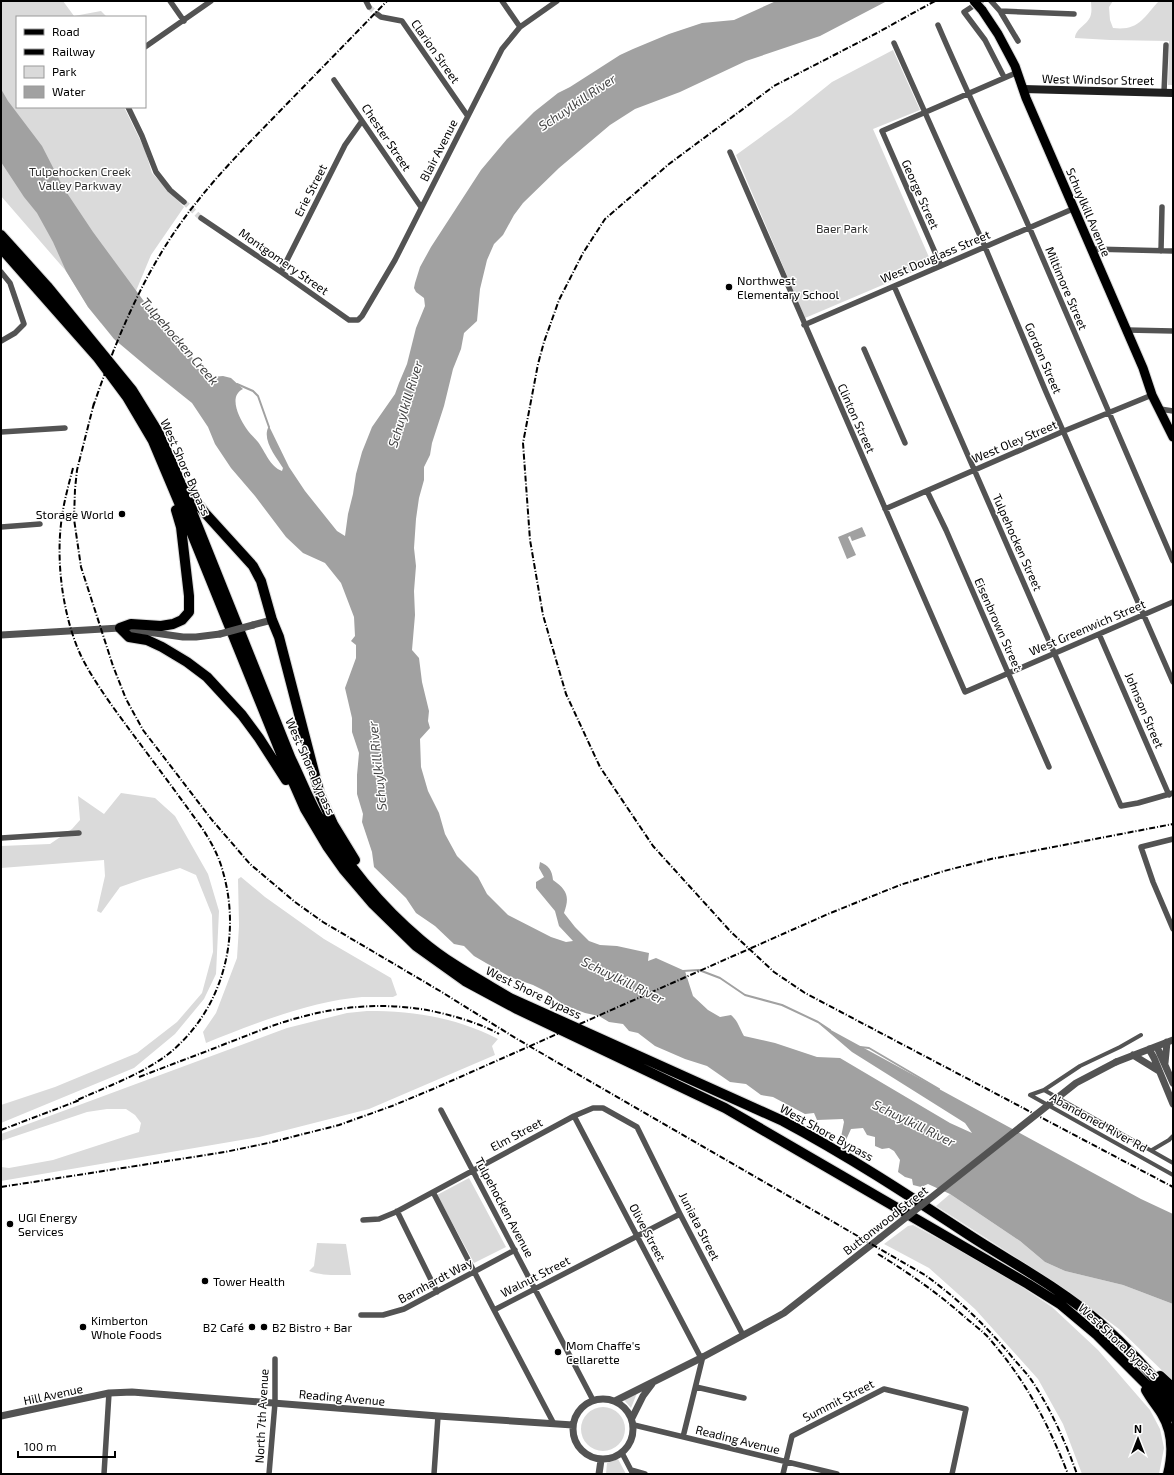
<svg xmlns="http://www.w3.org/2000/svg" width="1174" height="1475" font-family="'Exo 2',sans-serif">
<rect width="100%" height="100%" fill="#fff"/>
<!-- green -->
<path fill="#dadada" d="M1 1H63L74 16 101 11 107 17H17V107H124L145 150 152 173 184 207 151 255 136 291 101 323 88 307 66 271 1 196Z
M1091 1H1113L1109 7 1110 20 1113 28C1139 31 1143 18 1159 1H1173V85H1168L1169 41 1110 40 1075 38C1076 27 1089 25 1091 14 1092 10 1091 5 1091 1Z
M893 50 920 110 873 129 932 264 805 318 736 155 791 115 832 82Z
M121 793 155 798 175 816 208 874 219 911 216 974 204 999 175 1034 134 1068 1 1123V1105L55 1087 137 1053 177 1022 202 993 213 952 212 915 196 875 180 868 143 879 120 887 101 913 97 911 105 876 104 860 1 868V846L50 844 72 829 80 820 78 796 104 814Z
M241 877 265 897 324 939 391 978 397 995 393 997C383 997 372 997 362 997 310 1001 254 1024 206 1043L203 1032 216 1013 237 958 239 926 238 879Z
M367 1011C414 1011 455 1017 498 1039L492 1046 495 1055 369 1109 259 1137 1 1181V1167L9 1168 53 1160 139 1132 141 1123 135 1115 126 1109H107L87 1112 1 1141V1134L287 1028 347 1013Z
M469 1178 506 1247 474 1263 437 1195Z
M950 1194 1020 1241 1045 1262 1065 1271 1123 1285 1173 1304V1381L1119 1329 1068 1291 936 1206Z
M913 1225 1001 1273 1052 1307 1098 1350 1150 1410 1160 1429 1164 1448 1159 1474H1082L1063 1424 1038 1379 975 1309 929 1268 884 1244 908 1226Z
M317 1243 346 1244 351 1275C337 1275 322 1276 309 1271L314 1266Z
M637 1393 631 1408 624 1400Z
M581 1429a22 22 0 1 1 44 0a22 22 0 1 1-44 0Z
M618 1459 626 1474H606L607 1463Z"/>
<!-- water -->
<path fill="#a1a1a1" d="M776 1H887L820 36 746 61 680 92 635 109 610 125 559 168 523 203 514 215 503 235 494 244 487 260 480 289 477 321 464 333 461 349 453 369 444 406 432 443 430 455 424 467V480L419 498 416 519 414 548 416 566 414 591 415 615 412 650 419 658 422 682 429 711 428 721 430 728 420 739 421 767 428 791 439 813 445 834 457 856 478 877 487 894 508 915 551 937 566 942 573 941 559 926 555 911 536 888V882L544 877 539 868 540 862C549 866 552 870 553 880 567 890 570 896 564 913L575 927 589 941 600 945 617 946 649 953 648 961 656 958 685 971 693 996 708 1010 720 1017 731 1015C738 1021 739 1027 744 1036L775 1043 817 1057 840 1058 950 1123 972 1133 965 1123 852 1052 818 1023 1141 1199 1173 1214V1304L1123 1285 1065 1271 1045 1262 1020 1241 950 1194 928 1184 921 1187 913 1185 912 1179 905 1177 898 1172 900 1160 894 1151 889 1148 882 1149 875 1146V1137L867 1135 863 1128 851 1129 846 1140 843 1139 841 1137 844 1122 843 1119 817 1120 814 1113 805 1114 773 1097 761 1095 746 1084 730 1082 707 1066 685 1059 655 1046 638 1033 629 1031 623 1024 609 1022 599 1016 585 1013 562 1004 547 992 533 985 510 977 474 956 464 946 454 944 435 926 416 913 406 898 374 867 372 852 362 822 363 814 357 794V775L359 753 352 732V718L345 688 356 658V645L351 641 355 636 354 617 341 583 325 563 303 553 286 537 255 496 231 468 215 444 208 427 192 403 152 371 114 339 88 307 66 271 53 242 37 213 24 197 1 162V89L8 101 42 146 63 187 93 232 143 300 158 315 171 333 188 348 197 368 207 375 212 377 223 376 231 378 243 389C228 396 239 418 246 428 249 433 254 437 258 442 265 451 270 467 282 471L283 468C276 457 261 439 269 426L289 467 305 491 337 531 345 536 348 514 353 494 356 474 362 452 372 427 395 394 399 383 407 364 416 328 425 306 424 298 416 292 414 288 415 283 420 267 431 247 481 170 507 139 534 112 558 93 570 87 620 55 633 49 669 34 702 23 734 20Z
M862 527 866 536 852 541 850 536 848 537 856 555 847 559 838 537Z"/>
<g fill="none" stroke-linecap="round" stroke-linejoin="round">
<!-- stream -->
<path stroke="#a1a1a1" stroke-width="2" d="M237 384 253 391 258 396 269 427
M683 971 699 970 720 978 745 995 782 1005 818 1022 830 1030
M860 1047 869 1048 939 1089"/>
<!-- minor-tunnel -->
<path stroke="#d9d9d9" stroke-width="5.5" stroke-dasharray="5.5 3" stroke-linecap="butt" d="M369 7 377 14
M184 202 201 218"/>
<defs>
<path id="primary" d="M982 10 998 34 1015 66 1026 98 1143 368 1152 395 1173 437"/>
<path id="motorway" d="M1 235 47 286 132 390 158 432 176 472 291 759C300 777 307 796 317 814 344 861 379 905 421 940 448 963 480 980 510 998L783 1121C847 1155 908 1195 969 1235 1012 1263 1060 1288 1099 1322 1126 1346 1152 1373 1173 1402
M1 248 98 358 127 397 153 441 188 524 286 766 305 809 327 846 344 870 373 904 416 946 465 981 517 1009 725 1108 1028 1284 1060 1304 1097 1335 1159 1397 1173 1417
M189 487 195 500 205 513 253 566 261 581 272 620 279 637 320 795 333 824 355 860
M120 628 129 637 147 640 162 647 187 662 207 677 242 715 259 738 286 780
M120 628 131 624 161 626 173 624 182 620 189 612V596L181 527 176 510
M1160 1376 1173 1388
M1146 1390C1151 1399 1157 1406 1162 1414 1173 1432 1173 1454 1168 1474"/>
</defs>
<!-- primary casing -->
<use href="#primary" stroke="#dbdbdb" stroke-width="11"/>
<!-- motorway casing -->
<use href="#motorway" stroke="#dbdbdb" stroke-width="12"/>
<!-- pedestrian -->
<path stroke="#535353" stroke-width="4" d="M1044 1090 1173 1163
M1030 1095 1173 1175
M1030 1095 1044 1090 1080 1066 1120 1047 1141 1035
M1152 1150 1169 1140 1173 1136"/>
<!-- minor -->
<path stroke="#535353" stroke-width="5.5" d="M170 1 184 21
M366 1 369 7
M502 1 520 27
M981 1 964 12 985 40 1004 77
M991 1 1000 11 1018 41
M1000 11 1074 14
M377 14 381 17 402 21 467 115
M938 25C967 93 1000 160 1030 229 1078 339 1125 451 1173 561
M894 43 985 247 1046 392 1173 682
M145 47 211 1
M334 80 421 207
M1164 92 1166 45
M128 107 142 136 156 172 170 190 184 202
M730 152 965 692 1173 602
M201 218 281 272 349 320H358L362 316 395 260 502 49 520 27 557 1
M1092 249 1173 251
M1161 251 1162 207
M941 266 882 131 1018 72
M1 272 10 283 24 324 15 333 1 341
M281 272 345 145 362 121
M894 286 1121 806 1138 803 1173 793
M804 325 1075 208
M1127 330 1173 331
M864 349 905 443
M1160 409 1173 411
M1 432 65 428
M927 491 946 530 1049 767
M885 509 1064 431 1152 395
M1 527 40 524
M1099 634 1169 795
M1 838 79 833
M1173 839 1141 847 1153 882 1173 929
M441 1110 593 1400
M574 1116 701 1358
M433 1192 494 1310
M397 1211 437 1292
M363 1220 379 1219 396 1212 574 1116 593 1108H603L637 1127 680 1214 743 1335
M361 1315H383L404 1309 515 1250
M696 1387 744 1398
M554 1424 494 1310 680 1214
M634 1425 837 1474
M683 1437 703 1356
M622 1453 633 1474
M631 1470 645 1474
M104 1474 109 1393
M269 1474 275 1403V1359
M434 1474 438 1416
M783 1474 792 1436 884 1389 966 1409 952 1474"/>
<!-- tertiary -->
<path stroke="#535353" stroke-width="7" d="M253 625 272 620
M1 635 120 628 183 637H196L220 634
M1157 1047 1173 1083
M1149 1049 1154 1058 1173 1104
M1133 1055 1159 1071
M1116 1062 1173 1040
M1165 1063 1167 1042
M573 1429a30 30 0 1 1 60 0a30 30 0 1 1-60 0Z
M615 1401 701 1358 775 1318 784 1313 880 1238
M1 1416 109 1393 132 1392 438 1416 573 1425
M632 1418 643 1396 652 1384
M599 1474 601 1460"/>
<!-- secondary -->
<path stroke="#202020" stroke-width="8" d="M1023 89 1173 93"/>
<!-- primary -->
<use href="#primary" stroke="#000" stroke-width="9"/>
<!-- motorway -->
<use href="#motorway" stroke="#000" stroke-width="10"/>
<!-- rail -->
<path stroke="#000" stroke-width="2" stroke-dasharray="6 2 1 2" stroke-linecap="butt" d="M935 1 875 34 774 86 669 164 605 219 583 253 559 300 544 342 538 364 523 443 530 540 543 615 566 694 600 767 653 846 731 932 774 972 805 993 1173 1187
M94 403 77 470 75 489 74 519 81 567 113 666 126 699 143 730 212 820 250 864 295 902 323 922 440 991 517 1039 925 1275C958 1299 981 1321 1008 1352 1015 1361 1023 1369 1030 1378 1050 1407 1065 1441 1077 1474
M93 407C117 336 148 262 196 203 221 171 251 141 279 112 315 75 351 38 387 1
M73 468C68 487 63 505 61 524 56 567 64 622 83 660 97 686 115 710 132 733 156 765 179 796 202 828 211 842 219 856 223 872 242 938 222 1012 167 1055 140 1075 106 1087 75 1101
M139 1077C170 1065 200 1054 230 1042 254 1033 277 1023 301 1017 349 1004 398 1002 445 1014 464 1019 483 1025 499 1034
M1 1130 80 1100
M1 1187 225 1152 268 1143 339 1125 392 1106 433 1089 828 914 900 885 944 871 991 859 1173 824
M878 1254C909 1273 939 1294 966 1318 973 1324 981 1330 987 1336 1025 1379 1047 1421 1068 1474"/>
<defs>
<path id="primary-bridge" d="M974 1 982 10"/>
</defs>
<!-- primary-bridge casing -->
<use href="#primary-bridge" stroke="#dbdbdb" stroke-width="11" stroke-linecap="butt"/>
<!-- tertiary-bridge -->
<path stroke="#535353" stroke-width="7" d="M220 634 253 625
M880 1238 1076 1083 1116 1062"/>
<!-- primary-bridge -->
<use href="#primary-bridge" stroke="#000" stroke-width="9"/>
</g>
<!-- markers -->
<g fill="#000" stroke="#fff" stroke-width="1.5">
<circle cx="729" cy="287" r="4"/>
<circle cx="122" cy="514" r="4"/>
<circle cx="10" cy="1224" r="4"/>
<circle cx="205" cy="1281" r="4"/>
<circle cx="83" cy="1327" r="4"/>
<circle cx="252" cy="1327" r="4"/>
<circle cx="264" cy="1327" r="4"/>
<circle cx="558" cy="1352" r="4"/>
</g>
<g text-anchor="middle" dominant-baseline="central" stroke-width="3" stroke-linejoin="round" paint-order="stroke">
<!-- street labels -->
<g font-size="12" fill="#000" stroke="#fff">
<text transform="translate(436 51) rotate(55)">Clarion Street</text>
<text transform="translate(1098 79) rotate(1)">West Windsor Street</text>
<text transform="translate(387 137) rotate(56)">Chester Street</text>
<text transform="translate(438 150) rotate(-63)">Blair Avenue</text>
<text transform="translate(310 190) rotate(-63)">Erie Street</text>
<text transform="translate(921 194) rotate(66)">George Street</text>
<text transform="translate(1089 212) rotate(67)">Schuylkill Avenue</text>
<text transform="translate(935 256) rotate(-23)">West Douglass Street</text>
<text transform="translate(284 261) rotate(35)">Montgomery Street</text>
<text transform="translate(1067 288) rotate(67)">Miltimore Street</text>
<text transform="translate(1044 358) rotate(67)">Gordon Street</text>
<text transform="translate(857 418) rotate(66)">Clinton Street</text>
<text transform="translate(1014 441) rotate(-23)">West Oley Street</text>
<text transform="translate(186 467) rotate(66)">West Shore Bypass</text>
<text transform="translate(1018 542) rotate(66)">Tulpehocken Street</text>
<text transform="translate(999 624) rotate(66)">Eisenbrown Street</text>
<text transform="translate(1087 627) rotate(-23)">West Greenwich Street</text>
<text transform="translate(1145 710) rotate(67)">Johnson Street</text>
<text transform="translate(311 766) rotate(66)">West Shore Bypass</text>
<text transform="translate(534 992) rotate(26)">West Shore Bypass</text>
<text transform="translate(1099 1122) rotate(29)">Abandoned River Rd</text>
<text transform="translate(827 1132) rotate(29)">West Shore Bypass</text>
<text transform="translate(516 1134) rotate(-28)">Elm Street</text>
<text transform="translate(505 1207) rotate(62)">Tulpehocken Avenue</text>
<text transform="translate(885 1220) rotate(-38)">Buttonwood Street</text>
<text transform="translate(700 1226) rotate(63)">Juniata Street</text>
<text transform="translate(648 1232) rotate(62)">Olive Street</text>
<text transform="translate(535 1276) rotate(-27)">Walnut Street</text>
<text transform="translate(435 1280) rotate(-28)">Barnhardt Way</text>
<text transform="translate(1119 1341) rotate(43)">West Shore Bypass</text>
<text transform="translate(53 1394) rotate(-12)">Hill Avenue</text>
<text transform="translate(342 1397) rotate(5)">Reading Avenue</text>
<text transform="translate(838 1400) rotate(-27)">Summit Street</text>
<text transform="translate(261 1416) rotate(-87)">North 7th Avenue</text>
<text transform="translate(738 1439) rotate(14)">Reading Avenue</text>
</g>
<!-- park labels -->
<g font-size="12" fill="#313131" stroke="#fff">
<text x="80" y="171">Tulpehocken Creek<tspan x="80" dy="14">Valley Parkway</tspan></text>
<text x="842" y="228">Baer Park</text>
</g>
<!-- poi labels -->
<g font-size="12" fill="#000" stroke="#fff" text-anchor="start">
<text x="737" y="280">Northwest<tspan x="737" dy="14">Elementary School</tspan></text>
<text x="114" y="514" text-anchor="end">Storage World</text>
<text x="18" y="1217">UGI Energy<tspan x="18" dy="14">Services</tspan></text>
<text x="213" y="1281">Tower Health</text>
<text x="91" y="1320">Kimberton<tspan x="91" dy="14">Whole Foods</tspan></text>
<text x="244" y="1327" text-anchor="end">B2 Café</text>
<text x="272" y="1327">B2 Bistro + Bar</text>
<text x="566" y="1345">Mom Chaffe's<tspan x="566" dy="14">Cellarette</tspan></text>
</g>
<!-- water labels -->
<g font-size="13" font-style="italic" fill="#424242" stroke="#fff">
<text transform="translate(577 102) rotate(-34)">Schuylkill River</text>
<text transform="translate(180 341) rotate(49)">Tulpehocken Creek</text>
<text transform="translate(405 404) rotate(-73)">Schuylkill River</text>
<text transform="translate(377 766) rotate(-96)">Schuylkill River</text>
<text transform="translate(623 980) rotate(26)">Schuylkill River</text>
<text transform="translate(914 1123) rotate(26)">Schuylkill River</text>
</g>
</g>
<!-- border -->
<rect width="1174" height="1475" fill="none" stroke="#000000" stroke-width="4"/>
<!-- legend -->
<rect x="16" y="16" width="130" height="92" fill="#ffffff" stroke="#999999"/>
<rect x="24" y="29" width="20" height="6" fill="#000000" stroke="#999999"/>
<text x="52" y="36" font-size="12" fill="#000000">Road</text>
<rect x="24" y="49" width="20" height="6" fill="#000000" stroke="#999999"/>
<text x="52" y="56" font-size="12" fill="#000000">Railway</text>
<rect x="24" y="66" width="20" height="12" fill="#dadada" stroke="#999999"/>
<text x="52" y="76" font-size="12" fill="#000000">Park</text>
<rect x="24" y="86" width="20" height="12" fill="#a1a1a1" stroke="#999999"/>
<text x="52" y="96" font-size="12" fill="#000000">Water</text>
<!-- north arrow -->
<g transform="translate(1138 1439)" stroke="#ffffff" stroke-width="3" paint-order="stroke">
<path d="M0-3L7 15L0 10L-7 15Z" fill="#000000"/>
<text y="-6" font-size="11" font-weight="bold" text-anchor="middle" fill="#000000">N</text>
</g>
<!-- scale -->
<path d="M18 1451v6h97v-6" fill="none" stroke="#000000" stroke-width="2"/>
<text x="24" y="1451" font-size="12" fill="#000000" stroke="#ffffff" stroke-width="3" paint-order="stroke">100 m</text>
</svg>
